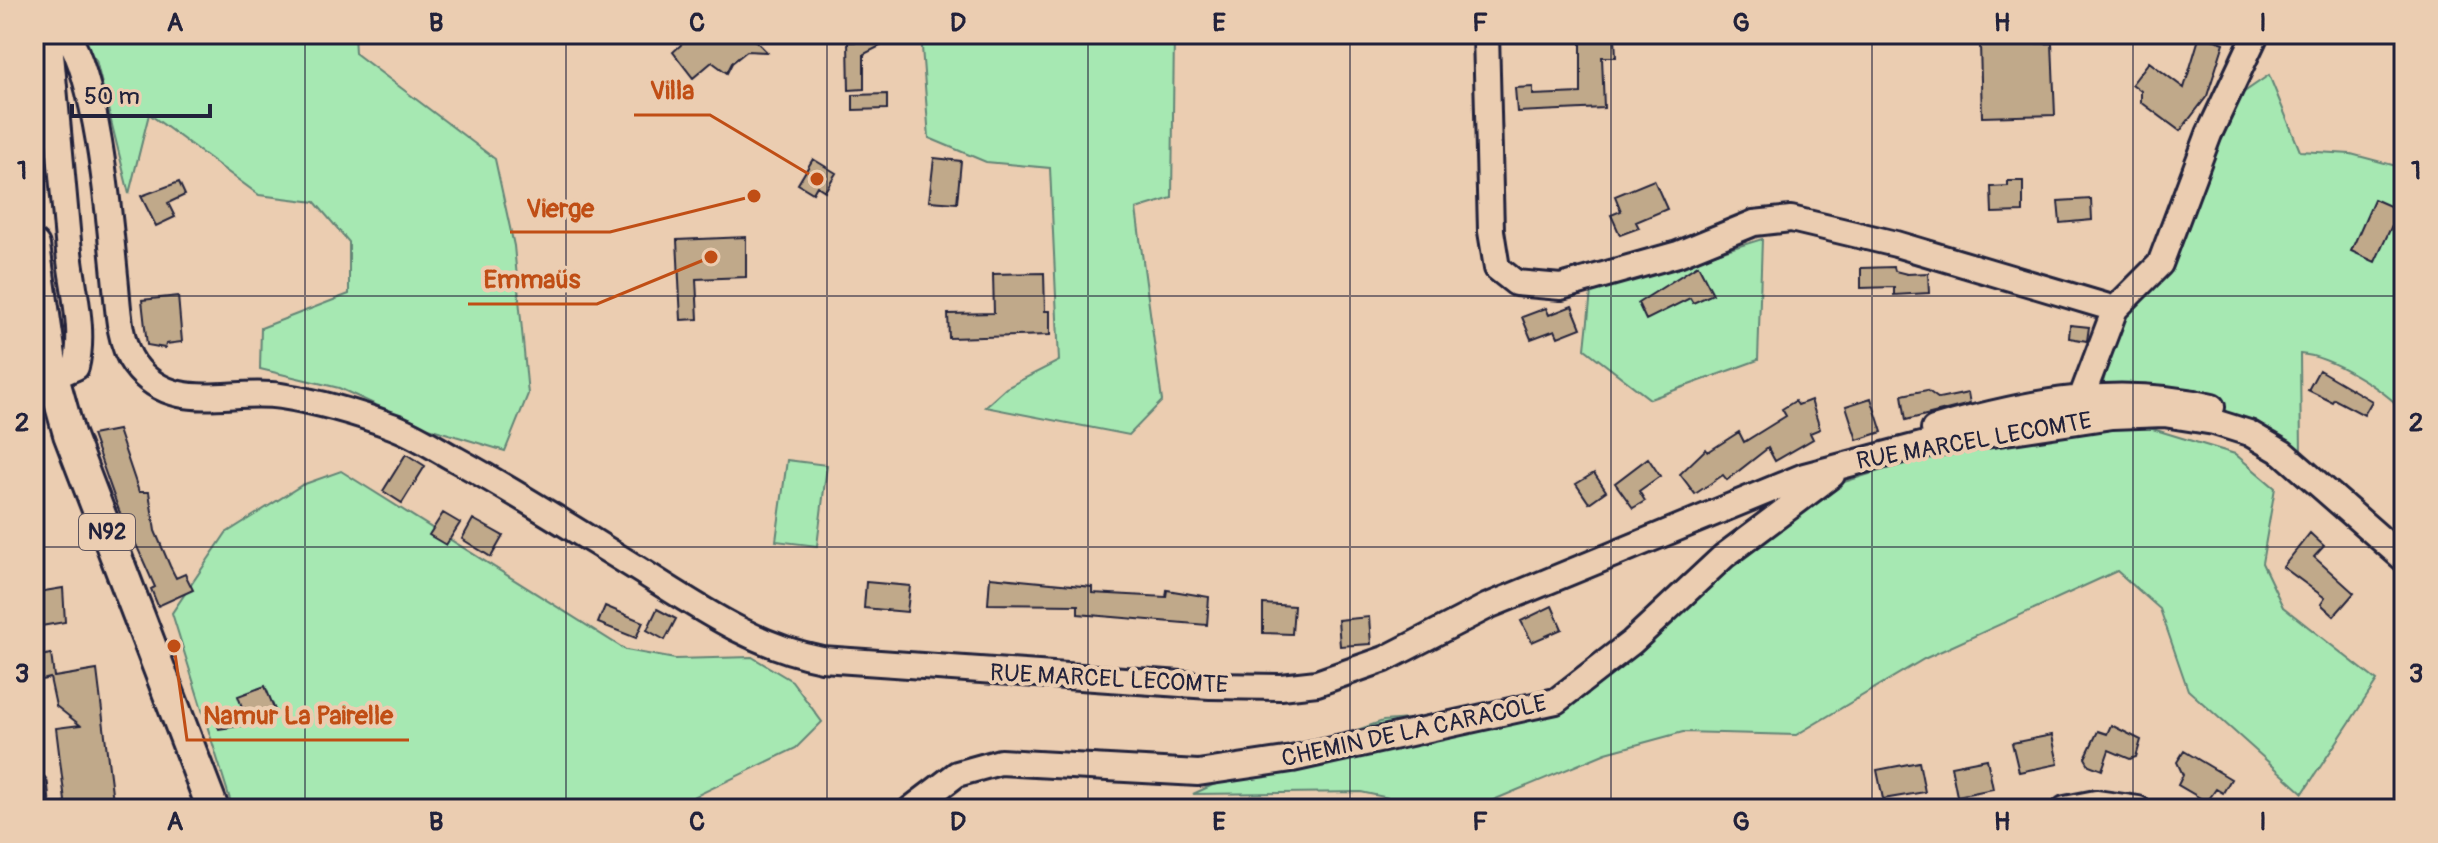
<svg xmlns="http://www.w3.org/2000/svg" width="2438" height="843" font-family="Pangolin,sans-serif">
<rect width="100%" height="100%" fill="#ebcdb1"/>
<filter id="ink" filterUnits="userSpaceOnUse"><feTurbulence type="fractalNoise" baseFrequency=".0125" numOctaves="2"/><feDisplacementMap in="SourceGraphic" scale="16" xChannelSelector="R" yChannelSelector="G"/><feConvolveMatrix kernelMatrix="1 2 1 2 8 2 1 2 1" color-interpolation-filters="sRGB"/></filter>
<g filter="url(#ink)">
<!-- green -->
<path fill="#a6e8b2" stroke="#648576" stroke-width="2" d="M73 34H354L355 53 495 159 514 246 528 394 505 451 422 426 339 388 260 369 261 328 349 294V242L315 202 259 195 149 114 129 194 96 60Z
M921 34H1174L1172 198 1136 209 1162 401 1129 435 985 407 1006 388 1059 361 1050 168 986 162 929 138Z
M2269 75 2300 151 2351 154 2404 168V412C2384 389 2330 356 2300 354L2301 456 2101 391 2117 325 2172 257 2240 95Z
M1762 239 1758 360 1650 399 1585 349 1591 292Z
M2126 421 2235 454 2275 488 2262 563 2283 607 2377 681 2303 793 2188 690 2160 609 2117 571 1924 659 1796 735 1683 732 1606 753 1472 809H1439L1361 792 1193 794 1254 766 1383 721 1451 716 1543 697 1822 489 1901 464Z
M787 460 827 465 817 546 776 541Z
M341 471 626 650 675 659 752 657 792 681 822 722 796 748 683 802 676 809H233L172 613 226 533 302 485Z"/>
<!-- building -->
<path fill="#c0a98a" stroke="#22223b" stroke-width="2" d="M693 34H749L767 52 747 51 732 63 727 73 712 62 693 78 673 52Z
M2200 35 2224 43 2207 96 2180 131 2141 102V91L2132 84 2149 62 2184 88Z
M1615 37 1616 57H1602L1604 108 1517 112 1515 88 1533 87V95L1581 93V38Z
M892 40 864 54V89L849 90 848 42Z
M2052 43 2055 115 1982 117 1980 44Z
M887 94V109L853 110V95Z
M934 158 961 161 957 203 929 201Z
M813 159 836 173 825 191 817 186 813 193 798 184Z
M1654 180 1667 209 1636 222 1639 228 1620 235 1611 215 1621 211 1615 196Z
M2008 181H2023V212L1992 213 1991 187 2008 186Z
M179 182 185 195 168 203 175 217 156 226 141 196Z
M2091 199 2092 220 2060 223 2058 201Z
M2374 199 2399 210 2375 262 2351 251Z
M746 237V277L696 279 698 319 681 320 677 240Z
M1698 265 1713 294 1693 303 1690 298 1646 320 1638 303Z
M1894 267 1895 271 1907 274 1928 273 1929 293 1894 295V287L1861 288V268Z
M1044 273 1045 311H1050V335L949 338 948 314 994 313 993 274Z
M178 296 182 342 166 344 165 348 147 345 142 300Z
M1572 306 1581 328 1558 337 1555 330 1531 339 1522 317 1546 308 1549 315Z
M2070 325 2089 327 2087 341 2069 338Z
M2319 370 2372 401 2364 415 2334 399 2332 402 2308 390Z
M1927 390 1939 399 1968 393 1970 404 1906 420 1902 395Z
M1871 398 1882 432 1857 440 1846 406Z
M1811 400 1820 429 1810 433 1813 439 1775 461 1768 448 1727 480 1723 475 1695 494 1680 474 1706 449 1708 452 1739 432 1744 442 1786 416 1782 409 1795 401 1798 405Z
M118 430 139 492H149L155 531 170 566 176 578 185 574 193 590 158 606 151 589 155 587 135 542 131 544 92 435Z
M406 454 425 466 402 503 383 491Z
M1648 458 1660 476 1639 491 1645 501 1633 508 1615 483Z
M1594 473 1606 491 1589 503 1576 484Z
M443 513 460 523 446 545 429 535Z
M473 519 503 536 491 557 462 539Z
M2310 533 2324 546 2314 557 2354 593 2334 616 2321 604 2325 598 2283 567Z
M990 577 1092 587V593L1166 597 1167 590 1209 597 1207 625 1078 614V605L988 604Z
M866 582 910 586 907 612 864 608Z
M63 588 65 622 41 626 38 592Z
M1263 604 1294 606 1292 634 1263 633Z
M605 606 643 622 636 638 598 623Z
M1552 606 1562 629 1532 642 1521 621Z
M657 609 676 619 665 640 647 630Z
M1369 617 1371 644 1340 646 1338 620Z
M51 654 54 677 97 670 114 809H66L56 728 80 725 56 706 50 678 34 682V657Z
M265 686 277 715 259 723 219 729 216 721 243 710 238 696Z
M2111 725 2141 740 2136 757 2130 759 2109 750 2102 770 2089 765 2085 758 2098 731 2107 734Z
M2052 735 2058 764 2019 772 2012 743Z
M2184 751 2231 779 2223 793 2216 789 2207 802 2178 785 2183 775 2177 762Z
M1987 759 1993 789 1957 796 1951 766Z
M1919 762 1925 792 1883 799 1877 770Z"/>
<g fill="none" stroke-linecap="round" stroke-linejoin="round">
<defs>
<path id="minor" d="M67 34C98 83 109 215 115 276 118 303 118 342 134 364 172 416 230 388 281 396 319 402 357 413 392 426 415 434 436 449 457 460 519 494 578 532 638 569 697 606 753 646 822 659L1210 686 1281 687 1317 683 1385 659 1488 606 1804 476 1925 444 2112 416 2164 414 2214 422 2249 433 2283 453 2404 559
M1486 34 1491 231 1497 268 1516 283 1561 287 1678 254 1754 223 1791 219 1896 244 2115 309
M2082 396 2115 309 2160 264 2209 134 2256 34
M34 401 53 377 76 367C85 329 73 291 69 252 62 182 56 112 50 43L54 34
M1934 429C2027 402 2116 384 2212 407
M34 786 36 809
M911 809 957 774 1000 762 1198 773 1292 759 1556 701 1632 642 1724 556 1832 475
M2065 809 2096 803 2138 809"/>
<path id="major" d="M34 246 53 377 69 434 213 809"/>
</defs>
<!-- minor casing -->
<use href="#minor" stroke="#22223b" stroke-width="30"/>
<!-- major casing -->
<use href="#major" stroke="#22223b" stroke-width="36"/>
<!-- minor -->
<use href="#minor" stroke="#ebcdb1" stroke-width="24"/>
<!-- major -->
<use href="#major" stroke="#ebcdb1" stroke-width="30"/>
</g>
</g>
<!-- grid -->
<path fill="none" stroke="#22223b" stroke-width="2" stroke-opacity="0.55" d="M305 34V809M566 34V809M827 34V809M1088 34V809M1350 34V809M1611 34V809M1872 34V809M2133 34V809M34 296H2404M34 547H2404"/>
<g text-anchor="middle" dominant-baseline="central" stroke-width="8" stroke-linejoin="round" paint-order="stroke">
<!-- shield labels -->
<rect fill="#ebcdb1" stroke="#5e555e" stroke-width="2" x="79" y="514" width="56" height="36" rx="6"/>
<g font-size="22" font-weight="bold" fill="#22223b">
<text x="107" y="532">N92</text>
</g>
<!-- street labels -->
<g font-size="24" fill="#22223b" stroke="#ebcdb1">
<text transform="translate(1974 441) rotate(-10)">RUE MARCEL LECOMTE</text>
<text transform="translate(1109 679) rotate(3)">RUE MARCEL LECOMTE</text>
<text transform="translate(1414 731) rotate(-12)">CHEMIN DE LA CARACOLE</text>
</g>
</g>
<!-- callouts -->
<path fill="none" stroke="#c04e15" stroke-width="3" d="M817 179L710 115H634M754 196L610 232H510M711 257L597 304H468M174 646L187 740H409"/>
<g fill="#c04e15" stroke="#ebcdb1" stroke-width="3">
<circle cx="817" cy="179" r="8"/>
<circle cx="754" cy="196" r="8"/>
<circle cx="711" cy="257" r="8"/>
<circle cx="174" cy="646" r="8"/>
</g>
<g font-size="26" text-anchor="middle" font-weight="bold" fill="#c04e15" stroke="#ebcdb1" stroke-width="8" stroke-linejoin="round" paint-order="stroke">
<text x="672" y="99">Villa</text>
<text x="560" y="217">Vierge</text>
<text x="532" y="288">Emmaüs</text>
<text x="298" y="724">Namur La Pairelle</text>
</g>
<!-- margin -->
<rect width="2438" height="843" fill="none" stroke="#ebcdb1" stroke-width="88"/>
<!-- scale -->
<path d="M72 104v12h138v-12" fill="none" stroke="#22223b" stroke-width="4"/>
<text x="84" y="104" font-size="24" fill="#22223b" stroke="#ebcdb1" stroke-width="6" paint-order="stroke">50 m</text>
<rect x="44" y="44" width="2350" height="755" fill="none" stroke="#22223b" stroke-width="3"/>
<g font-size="26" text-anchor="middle" font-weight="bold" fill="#22223b">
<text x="175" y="31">A</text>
<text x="436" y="31">B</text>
<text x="697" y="31">C</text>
<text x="958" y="31">D</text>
<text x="1219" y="31">E</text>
<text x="1480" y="31">F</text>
<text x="1741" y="31">G</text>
<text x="2002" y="31">H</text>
<text x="2263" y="31">I</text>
<text x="22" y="179">1</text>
<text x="2416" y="179">1</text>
<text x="22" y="431">2</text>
<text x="2416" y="431">2</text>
<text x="22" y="682">3</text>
<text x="2416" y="682">3</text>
<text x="175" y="830">A</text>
<text x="436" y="830">B</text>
<text x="697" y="830">C</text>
<text x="958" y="830">D</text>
<text x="1219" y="830">E</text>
<text x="1480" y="830">F</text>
<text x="1741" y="830">G</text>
<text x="2002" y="830">H</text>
<text x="2263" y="830">I</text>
</g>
</svg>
